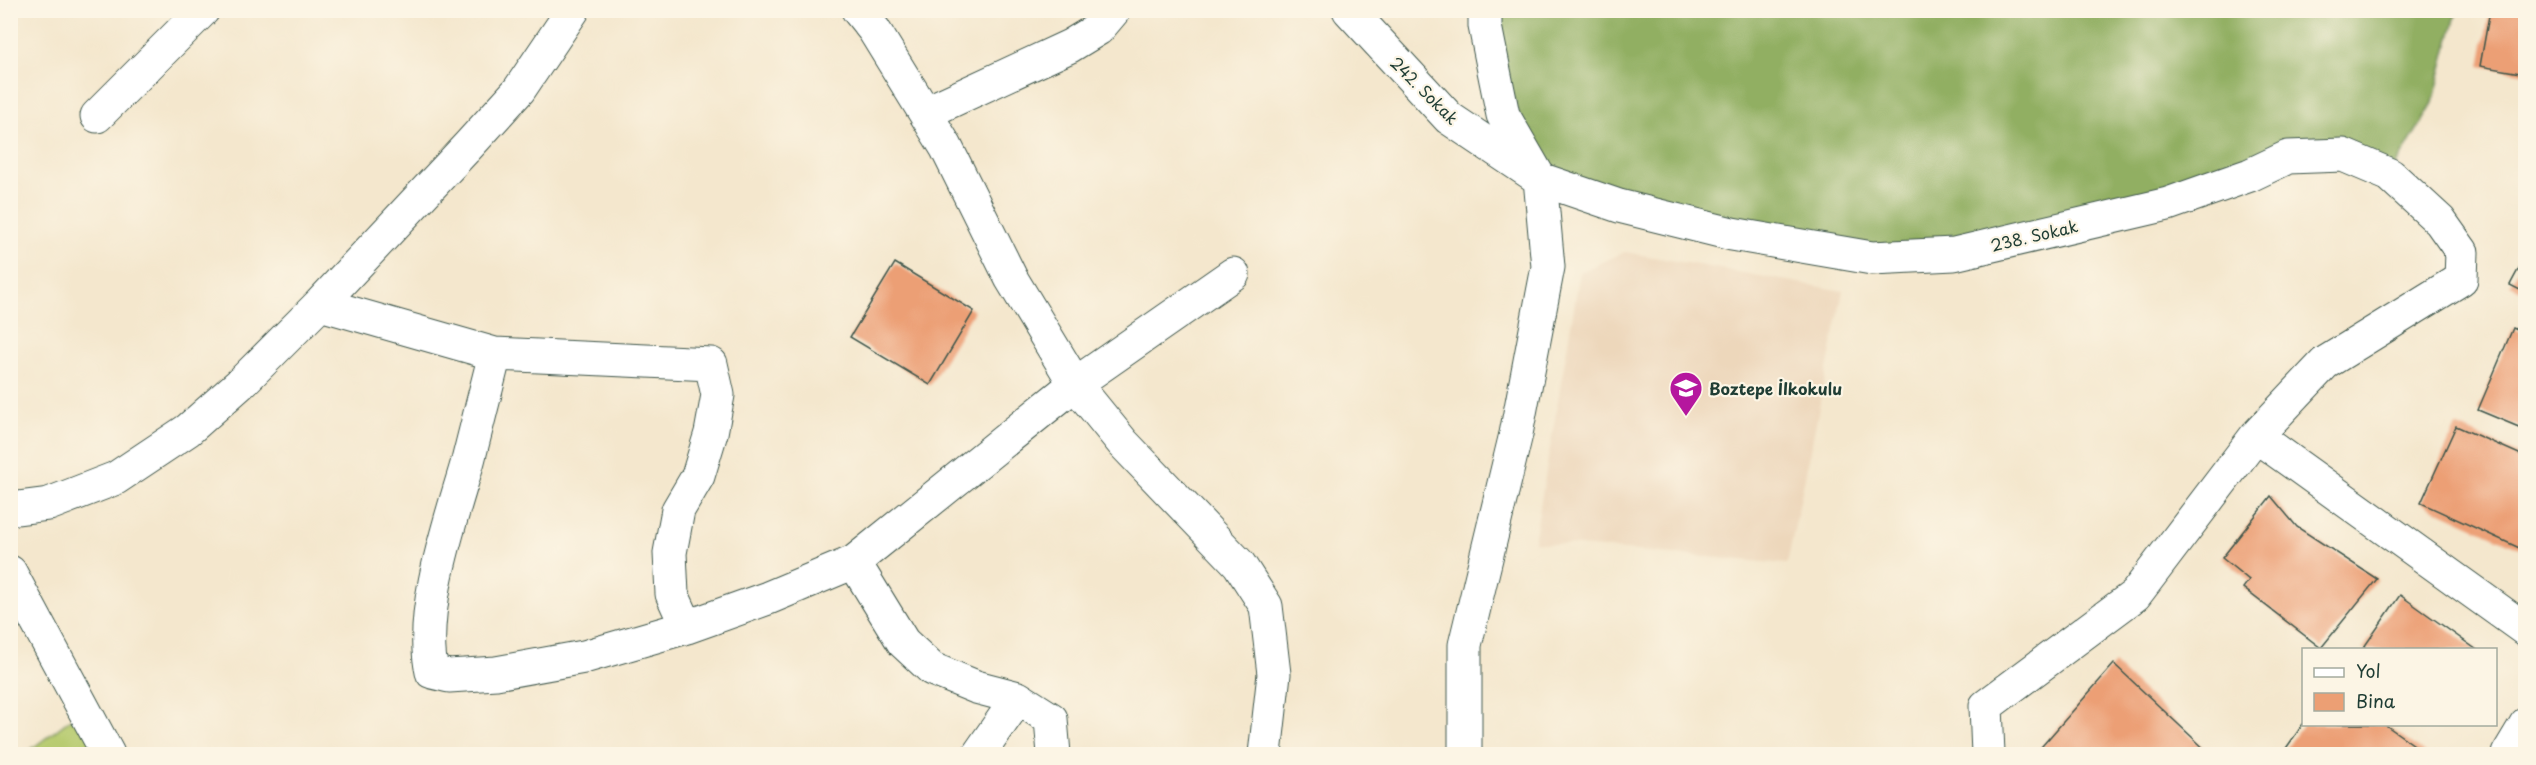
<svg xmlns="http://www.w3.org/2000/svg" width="2536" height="765" font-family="'Playpen Sans',sans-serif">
<rect width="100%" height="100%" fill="#fcf5e5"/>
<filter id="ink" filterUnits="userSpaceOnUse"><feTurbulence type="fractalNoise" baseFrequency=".0167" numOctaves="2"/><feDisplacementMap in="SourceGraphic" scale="12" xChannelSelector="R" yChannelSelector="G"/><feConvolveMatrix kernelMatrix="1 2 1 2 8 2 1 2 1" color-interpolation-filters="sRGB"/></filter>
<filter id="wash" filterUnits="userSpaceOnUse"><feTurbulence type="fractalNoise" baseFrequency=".008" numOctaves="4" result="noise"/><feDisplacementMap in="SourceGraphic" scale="24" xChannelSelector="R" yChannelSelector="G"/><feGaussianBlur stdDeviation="1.35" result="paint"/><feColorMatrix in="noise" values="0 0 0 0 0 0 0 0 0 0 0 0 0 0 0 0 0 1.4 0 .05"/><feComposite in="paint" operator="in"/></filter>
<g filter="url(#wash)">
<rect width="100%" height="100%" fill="#f4e7cd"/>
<!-- built -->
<path fill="#edd7bb" d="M1625 252 1843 291 1787 564 1534 542 1580 272Z"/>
<!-- green -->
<path fill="#b7cb6f" stroke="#6b8452" stroke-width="1.5" d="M84 709 108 754H25Z"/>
<!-- forest -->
<path fill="#91af62" stroke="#58764b" stroke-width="1.5" d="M1485 11H2457L2433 103 2390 175 2343 155 1872 258 1540 179Z"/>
<g id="blocks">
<!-- building -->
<path fill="#ec9f74" d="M2490 10H2526V74L2480 66Z
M2526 255V293L2510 285Z
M895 263 974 311 930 385 850 337Z
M2513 328 2526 334V430L2478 410Z
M2456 426 2526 457V551L2421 503Z
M2271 496 2297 527 2377 579 2321 648 2243 588 2249 580 2222 558Z
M2400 595 2477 650H2362Z
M2114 664 2210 754H2035Z
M2303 724H2384L2427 754H2282Z"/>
</g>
</g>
<g filter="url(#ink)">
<use href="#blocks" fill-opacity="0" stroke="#3f564b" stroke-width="1.5"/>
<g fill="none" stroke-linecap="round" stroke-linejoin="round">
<defs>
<path id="minor" d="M858 10 874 30 946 147 1011 278 1075 384 1123 443 1239 564 1266 606 1274 674 1265 754
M1349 10 1449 118 1540 179 1619 206 1732 234 1872 258 1954 254 2168 204 2250 175 2288 157 2343 155 2390 175 2440 221 2462 252 2461 279 2325 363 2256 436 2135 595 1986 706 1988 754
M925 113 1070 46 1098 29 1114 10
M97 116 203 10
M320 304 495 354 711 364 718 395 711 433 698 476 678 510 670 553 672 594 687 627
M495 354C486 389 477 425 468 461 451 520 418 612 432 672L449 676 496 673 584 657 687 627 768 598 854 562 1075 384 1233 274
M2256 436 2526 630
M10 509 49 504 116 478 188 430 241 383 320 304 469 145 519 90 573 10
M854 562 903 642 932 669 976 687 1018 698 1051 719 1054 754
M979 754 1018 698
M1465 754V645L1516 434 1548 267 1540 179 1503 115 1485 26V10
M2508 754 2526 724"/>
<path id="major" d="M10 572 108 754"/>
</defs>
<!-- minor casing -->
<use href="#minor" stroke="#3f564b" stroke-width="35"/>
<!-- major casing -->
<use href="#major" stroke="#3f564b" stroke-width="35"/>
<!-- minor -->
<use href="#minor" stroke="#fff" stroke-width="33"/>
<!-- major -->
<use href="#major" stroke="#fff" stroke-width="33"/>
</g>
</g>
<!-- icons -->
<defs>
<symbol id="school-pin" viewBox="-11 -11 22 30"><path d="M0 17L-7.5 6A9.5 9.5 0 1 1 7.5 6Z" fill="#b5179e" stroke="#fcf5e5"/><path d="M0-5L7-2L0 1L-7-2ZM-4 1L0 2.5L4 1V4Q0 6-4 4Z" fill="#fff"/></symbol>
</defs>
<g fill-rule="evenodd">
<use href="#school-pin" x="1667" y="369" width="38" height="52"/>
</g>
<g text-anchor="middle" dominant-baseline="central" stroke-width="4.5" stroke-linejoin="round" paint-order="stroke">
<!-- street labels -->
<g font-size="16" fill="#1f3d34" stroke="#fcf5e5">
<text transform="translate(1425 90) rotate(45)">242. Sokak</text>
<text transform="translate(2034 235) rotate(-13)">238. Sokak</text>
</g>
<!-- poi labels -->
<g font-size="16" font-weight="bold" fill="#1f3d34" stroke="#fcf5e5" text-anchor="start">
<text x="1709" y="388">Boztepe İlkokulu</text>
</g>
</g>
<!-- margin -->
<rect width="2536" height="765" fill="none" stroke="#fcf5e5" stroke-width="36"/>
<!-- legend -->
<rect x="2302" y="648" width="195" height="78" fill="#fcf5e5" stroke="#a4ab9e" stroke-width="1.5"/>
<rect x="2314" y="668" width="30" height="9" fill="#ffffff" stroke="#a4ab9e" stroke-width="1.5"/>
<text x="2356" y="678" font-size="18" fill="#1f3d34">Yol</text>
<rect x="2314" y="693" width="30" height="18" fill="#ec9f74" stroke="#a4ab9e" stroke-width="1.5"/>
<text x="2356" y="708" font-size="18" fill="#1f3d34">Bina</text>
</svg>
